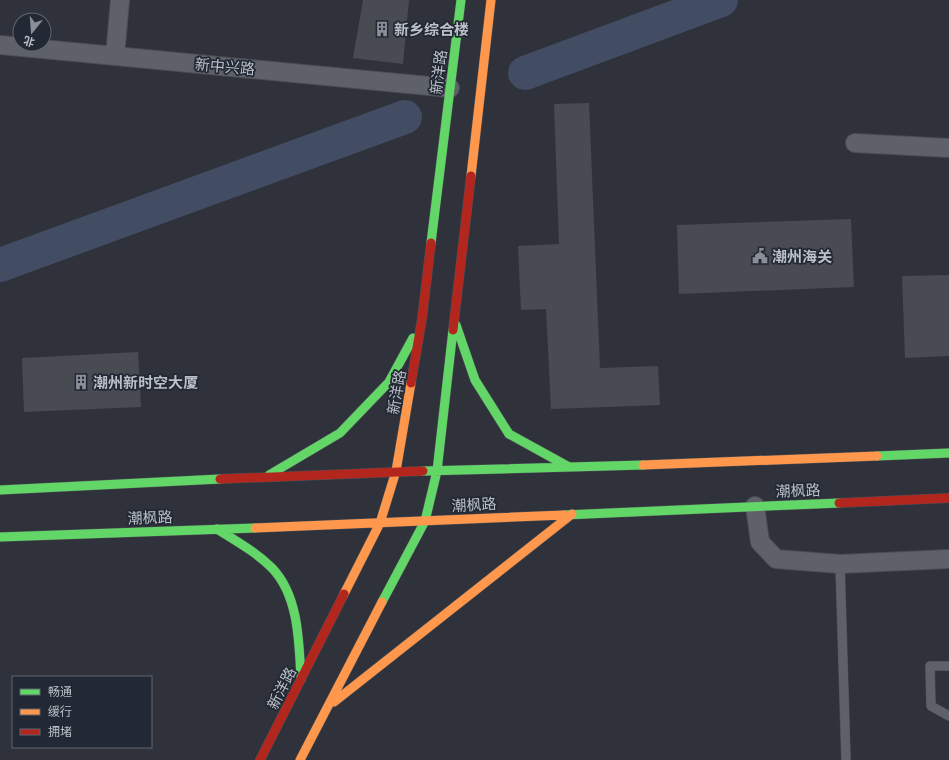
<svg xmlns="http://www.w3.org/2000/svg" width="949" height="760" font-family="'Exo 2','Noto Sans SC',sans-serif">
<rect width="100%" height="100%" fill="#2f323a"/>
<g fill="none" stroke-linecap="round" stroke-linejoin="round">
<!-- river -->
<path stroke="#424d63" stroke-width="34" d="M525 73 721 0
M0 265 405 117"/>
</g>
<!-- building -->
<path fill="#484b52" d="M363 0H409L403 64 353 58Z
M589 103 600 368 658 366 660 405 551 409 546 309 521 310 518 246 559 244 554 104Z
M851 219 854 287 679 294 677 225Z
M949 275V356L905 358 902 276Z
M138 352 141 407 24 412 22 358Z"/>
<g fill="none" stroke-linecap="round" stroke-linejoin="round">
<defs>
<path id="lane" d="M840 564 846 760
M949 666H930L931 706 949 716"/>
<path id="street" d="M0 45 450 88
M115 56 120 0
M855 143 949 148
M755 506 760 542 776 559 840 564 949 559"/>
<path id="fast" d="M431 243 461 0
M456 325 475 380 509 434 569 467
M877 456 949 453
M423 471 643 465
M269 475 340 433 389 382 413 338
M0 490 220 479
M564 515 839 503
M217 529C236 541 256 552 272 568 299 596 299 643 301 679
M0 537 255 528
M382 602 425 521 437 471 453 330"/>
<path id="slow" d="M471 176 491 0
M643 465 877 456
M255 528 564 515
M344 594 380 523 396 471 411 383
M334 702 572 514
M300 760 382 602"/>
<path id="jam" d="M453 330 471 176
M411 383 422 319 431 243
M220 479 423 471
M839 503 949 498
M260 760 344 594"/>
</defs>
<!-- lane casing -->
<use href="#lane" stroke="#4b4d53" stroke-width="10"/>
<!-- street casing -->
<use href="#street" stroke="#4b4d53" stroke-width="20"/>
<!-- fast casing -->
<use href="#fast" stroke="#4c4f56" stroke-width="10"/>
<!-- slow casing -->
<use href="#slow" stroke="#4c4f56" stroke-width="10"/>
<!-- jam casing -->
<use href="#jam" stroke="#4c4f56" stroke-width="10"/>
<!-- lane -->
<use href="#lane" stroke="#5e6168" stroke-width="9"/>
<!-- street -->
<use href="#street" stroke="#5e6168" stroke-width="18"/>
<!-- fast -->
<use href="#fast" stroke="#63d668" stroke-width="9"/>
<!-- slow -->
<use href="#slow" stroke="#ff974d" stroke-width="9"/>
<!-- jam -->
<use href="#jam" stroke="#b3261e" stroke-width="9"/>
</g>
<!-- icons -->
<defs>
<symbol id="building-bare" viewBox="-9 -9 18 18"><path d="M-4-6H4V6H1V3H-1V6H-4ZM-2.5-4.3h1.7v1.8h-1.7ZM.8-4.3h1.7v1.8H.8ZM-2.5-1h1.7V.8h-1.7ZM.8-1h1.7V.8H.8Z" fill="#898e97" stroke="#222934" stroke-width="2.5" paint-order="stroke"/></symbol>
<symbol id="civic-bare" viewBox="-9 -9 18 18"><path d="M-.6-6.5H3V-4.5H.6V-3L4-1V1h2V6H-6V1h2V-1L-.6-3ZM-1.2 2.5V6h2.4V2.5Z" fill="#898e97" stroke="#222934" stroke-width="2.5" paint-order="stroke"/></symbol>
</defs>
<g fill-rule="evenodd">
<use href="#building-bare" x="371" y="18" width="22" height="22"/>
<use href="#civic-bare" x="749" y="245" width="22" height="22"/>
<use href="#building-bare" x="70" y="371" width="22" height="22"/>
</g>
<g text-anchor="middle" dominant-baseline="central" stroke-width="3.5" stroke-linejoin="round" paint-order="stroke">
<!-- poi labels -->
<g font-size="15" font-weight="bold" fill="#babfc9" stroke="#222934" text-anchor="start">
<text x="394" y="29">新乡综合楼</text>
<text x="772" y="256">潮州海关</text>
<text x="93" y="382">潮州新时空大厦</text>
</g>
<!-- street labels -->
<g font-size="15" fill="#babfc9" stroke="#222934">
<text transform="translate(225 66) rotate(5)">新中兴路</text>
<text transform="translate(438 72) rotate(-83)">新洋路</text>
<text transform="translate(396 392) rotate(-80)">新洋路</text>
<text transform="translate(798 490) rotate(-2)">潮枫路</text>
<text transform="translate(474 504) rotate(-3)">潮枫路</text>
<text transform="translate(150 517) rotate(-2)">潮枫路</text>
<text transform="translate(281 688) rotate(-63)">新洋路</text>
</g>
</g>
<!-- legend -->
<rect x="12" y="676" width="140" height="72" fill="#222934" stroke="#5f6570"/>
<rect x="20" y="689" width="20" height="6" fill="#63d668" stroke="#5f6570"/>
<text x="48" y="696" font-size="12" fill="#babfc9">畅通</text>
<rect x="20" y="709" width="20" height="6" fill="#ff974d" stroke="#5f6570"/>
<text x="48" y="716" font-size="12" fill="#babfc9">缓行</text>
<rect x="20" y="729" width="20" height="6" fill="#b3261e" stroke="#5f6570"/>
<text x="48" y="736" font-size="12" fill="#babfc9">拥堵</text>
<!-- north arrow -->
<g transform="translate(32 32) rotate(197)"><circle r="19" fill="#222934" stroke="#5f6570"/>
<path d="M0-3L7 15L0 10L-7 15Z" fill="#898e97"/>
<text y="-6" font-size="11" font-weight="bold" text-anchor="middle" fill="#babfc9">北</text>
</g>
</svg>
